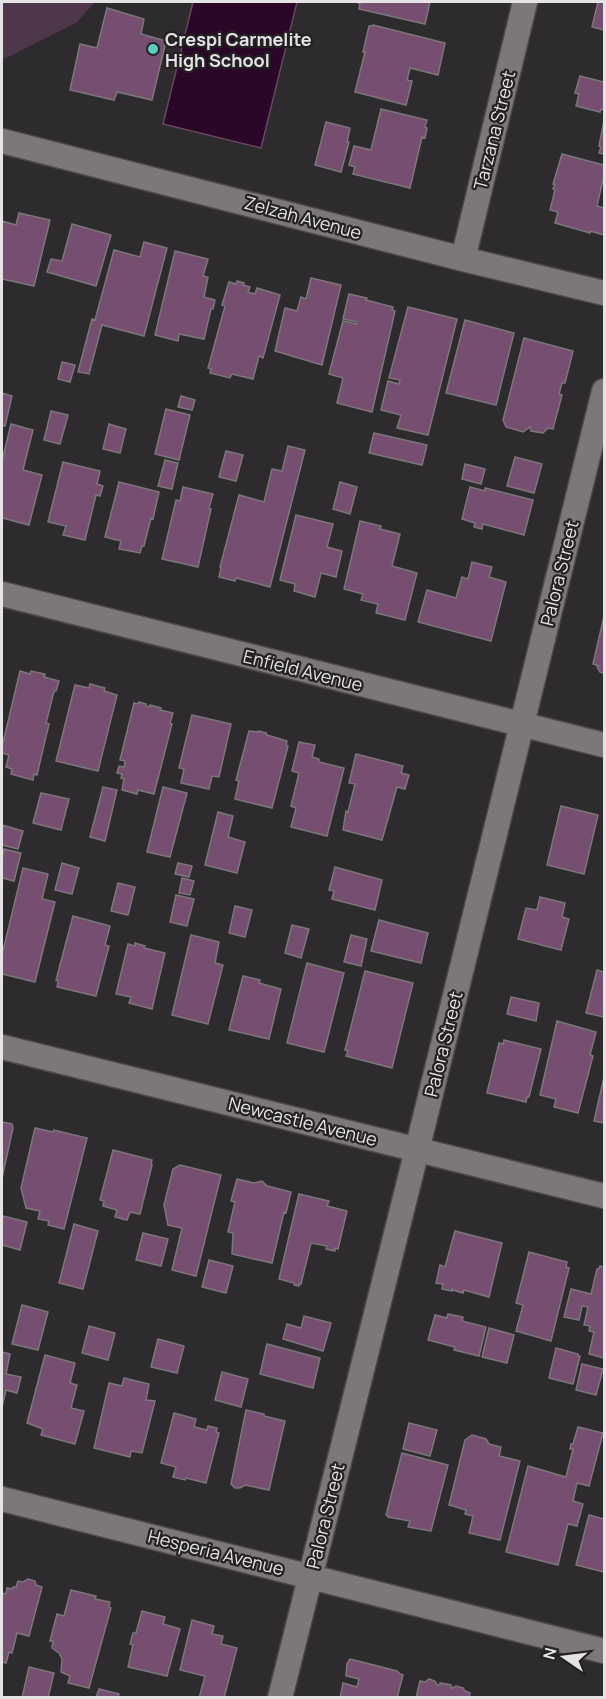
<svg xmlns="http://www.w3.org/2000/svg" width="606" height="1699" font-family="Manrope,sans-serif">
<rect width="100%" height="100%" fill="#2e2b2e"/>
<!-- green -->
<path fill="#4f374b" d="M2 2H95L77 22 6 58 2 59Z"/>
<!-- water -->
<path fill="#2b0727" stroke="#634960" stroke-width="1.5" d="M193 2H297L261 148 163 124Z"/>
<!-- building -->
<path fill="#764e6f" stroke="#7c777b" stroke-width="1.5" d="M359 2H430L425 24 359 9 360 4 358 3Z
M598 2H604V30L592 27Z
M107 8 144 19 141 34 166 41 152 100 117 92 114 100 70 90 80 44 97 48Z
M373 25 445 43 438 75 410 68 407 80 412 81 406 105 355 92 365 52H363L369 26H373Z
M580 76 604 82V110L601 109 600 112 576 106 579 94 575 93Z
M381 109 427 120 425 127 427 128 425 138 422 137 410 188 353 174 355 167 349 165 354 146 371 150Z
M604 121V154L599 153 601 147 599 146Z
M326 122 350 128 347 142H349L341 172 315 165Z
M562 154 604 165V175L597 206 604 208V235L590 231V233L555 223 558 212 550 210 555 190 553 189 555 184H553Z
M19 213 50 220 34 286 2 279V221L16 225Z
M72 224 111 235 96 286 47 272 51 259 62 261Z
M144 242 167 248 144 336 102 325 89 374 78 372 92 319 95 320 114 250 140 257Z
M175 251 208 259 203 276 208 277 204 297 215 300 213 309H211L204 339 179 334 178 341 155 335Z
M311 278 341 285 322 365 275 351 285 308 297 311 301 297 306 299Z
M237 281 244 283 243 285 250 287 248 292 255 294 257 288 280 295 263 358 259 356 253 379 232 374 230 378 210 373 211 369 208 368 225 306 222 305 229 282 236 284Z
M349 294 367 298 366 300 393 307 392 310 395 311 372 412 337 403 343 378 329 374 343 321 356 324 357 322 343 319Z
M408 307 457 319 428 435 397 428 401 415 381 410 388 381 399 384 400 380 389 378Z
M465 320 514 333 496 405 446 393Z
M524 338 573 351 565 383H562L559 394 562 395 553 429 548 428 543 433 531 431 530 427 523 432 506 427 503 420Z
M62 362 75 365 70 382 58 379Z
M2 393 12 396 5 426 2 425Z
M181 396 195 400 192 410 178 407Z
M166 409 190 415 179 460 155 454Z
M51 411 68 415 60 444 44 440Z
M11 424 33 430 23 470 42 475 29 525 2 518V461Z
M109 424 126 429 120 453 103 449Z
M374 433 427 445 422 465 369 453Z
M288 446 305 450 270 587 236 578 235 581 219 577 221 568 220 567 239 495 264 502 272 469 282 471Z
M226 451 243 455 236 481 219 477Z
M515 457 542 464 534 493 507 486Z
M165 460 178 463 172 489 158 486Z
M63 462 100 471 97 484 103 486 100 496 96 495 85 540 63 535 66 526 48 522Z
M465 464 485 469 481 484 462 479Z
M119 482 159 492 153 519 151 518 144 546H142L140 553 119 549 121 541 105 537Z
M340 482 357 487 350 514 333 509Z
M183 487 213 494 209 508 211 509 198 567 162 559 176 500 180 501Z
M470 487 485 491V488L533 500 524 535 483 524 482 529 474 527 475 523 462 519Z
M296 515 333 524 327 547 342 551 336 577 321 573 315 597 294 591 295 584 280 580Z
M360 521 381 526 380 529 400 534 392 566 417 573 405 620 376 613 378 604 361 600 363 594 344 589Z
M472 562 492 567 489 577 506 582 491 641 418 622 427 590 456 598 462 577 468 579Z
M604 616V673L600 672 597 667 599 666 593 664Z
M20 671 30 674 31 671 45 674 44 677 59 681 56 691H54L46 723 49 724 37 775 34 774 33 780 11 774 12 769 6 767 9 755 2 753V747Z
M90 684 105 688 104 691 117 695 98 771 56 761 75 685 89 688Z
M139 702 146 704V706L150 707V705L161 708 160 710 173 713 170 723 172 724 154 794 138 790 137 794 122 790 124 779 121 778 122 774 117 773 119 766 124 767 125 761 120 760 134 703 138 704Z
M192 715 231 724 219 777 212 776 209 789 181 783 184 769 179 768Z
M249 731 257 732 259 731 266 733 267 735 287 741 286 745 288 746 272 808 235 799 239 781 236 780Z
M299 742 315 745 312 757 319 759V762L344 768 327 836 291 827 296 808 291 806 299 773 292 771Z
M356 754 403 766 401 773 409 775 405 789 397 787 382 840 343 830 346 811 348 812 355 784 349 783Z
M103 787 117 790 105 841 90 837Z
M163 787 187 793 170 857 147 852Z
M41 793 69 799 61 830 33 823Z
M561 806 598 815 584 874 547 865Z
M218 812 233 816 228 837 245 842 237 873 205 865Z
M2 825 23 831 18 849 2 845Z
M4 849 21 853 14 881 2 878V858Z
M62 863 79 868 72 894 55 890Z
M178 863 192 866 189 877 175 874Z
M335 867 382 880 375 910 332 899 334 891 329 890Z
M23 868 48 874 42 899 55 902 35 982 2 974V955Z
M182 878 194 881 190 895 179 893Z
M118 883 135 887 128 915 111 911Z
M176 895 194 899 187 926 170 922Z
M540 897 565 903 562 917 569 919 561 950 518 939 526 908 537 910Z
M235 906 252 910 245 937 229 933Z
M73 916 110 926 105 945 109 946 96 996 57 987 58 981 56 980Z
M379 920 428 933 421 963 371 951Z
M292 925 309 929 301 958 285 953Z
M191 935 219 942 215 963 223 965 208 1024 172 1015Z
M351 935 367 939 361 966 344 962Z
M135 943 145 946 144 948 165 953 152 1009 129 1003 131 997 116 994 128 944 135 946Z
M307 963 344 973 324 1052 287 1043Z
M597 970 604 972V1017L586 1013Z
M365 971 413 983 392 1068 346 1056 348 1051 345 1050Z
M243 976 260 980 259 983 281 989 269 1039 229 1030Z
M511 997 539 1003 536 1021 507 1014Z
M557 1021 596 1032 590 1055 593 1056 578 1113 554 1107 556 1099 540 1095Z
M504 1040 541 1049 529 1097H527L526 1102 487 1093 499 1043 503 1044Z
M604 1077V1123L594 1121Z
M2 1122 12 1124 13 1128 2 1178Z
M35 1128 53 1132 54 1130 87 1138 64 1229 48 1225 49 1221 38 1219 40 1211 26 1208 21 1188Z
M113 1150 152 1160 151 1165H152L140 1214 130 1212 127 1220 115 1217 117 1210 103 1206 104 1201 100 1200Z
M180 1165 221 1175 196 1276 172 1270 182 1228 168 1225 164 1205 173 1169Z
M237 1179 254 1183 262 1181 267 1186 291 1192 286 1213 284 1212 272 1263 232 1254 233 1233 228 1232 235 1202 231 1201Z
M299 1194 329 1201 327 1206 347 1211 338 1249 335 1248V1251L326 1249 327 1246 311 1243 301 1284H299V1286L294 1285V1283L279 1279Z
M3 1216 27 1222 20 1250 2 1245V1224Z
M74 1224 98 1231 83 1289 59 1283Z
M455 1231 502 1243 489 1297 464 1290 463 1293 453 1290 452 1288V1291L442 1289 443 1284 436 1283 440 1265 445 1267Z
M143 1233 168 1239 161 1266 136 1260Z
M529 1252 567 1262 566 1267 569 1268 551 1341 516 1331 523 1305 516 1303Z
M209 1260 233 1266 226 1293 202 1287Z
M600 1266 604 1267V1358L589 1354 594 1332 589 1331 590 1326 584 1325 588 1307 582 1306 579 1320 564 1317 571 1289 591 1294 597 1269H599Z
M22 1305 48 1312 38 1350 12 1344Z
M448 1314 463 1317 462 1321 486 1327 479 1356 454 1350 455 1347 428 1340 435 1315 447 1318Z
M304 1316 331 1323 323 1351 283 1339 287 1324 301 1328Z
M89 1326 115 1333 108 1360 82 1353Z
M489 1328 514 1335 507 1363 482 1357Z
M158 1339 184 1346 177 1373 151 1367Z
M267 1344 320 1358 313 1388 260 1374Z
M556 1348 578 1354V1356H580L573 1384 549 1378Z
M2 1352 10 1354 6 1374 21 1377 17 1393 6 1390 2 1407Z
M45 1355 75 1363 70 1383 77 1385 71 1408 84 1411 75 1444 41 1435 43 1429 27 1423Z
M582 1364 603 1369 596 1395 576 1390Z
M222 1372 248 1379 241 1407 215 1400Z
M124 1378 149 1384 146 1400 155 1401 142 1453 131 1451 130 1457 94 1448 109 1383 122 1386Z
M246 1410 264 1414V1416L285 1421 269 1490 245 1485 240 1488H235L231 1484Z
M174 1413 196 1419 194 1427 207 1430 208 1426 217 1428 216 1432 219 1433 206 1483 186 1478 185 1480 173 1477 176 1467 161 1463Z
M409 1423 437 1430 430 1456 403 1449Z
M578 1427 603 1433 589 1486 577 1483 573 1501 583 1504 577 1526 568 1524 558 1565 506 1552 528 1466 566 1477 573 1449H570L571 1444H573Z
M472 1435 486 1439 489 1444 501 1447 499 1456 520 1461 500 1540 469 1533 473 1516 465 1514 466 1510 449 1505 465 1440Z
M402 1453 448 1465 431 1531 408 1527 410 1521 388 1517V1516L386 1515Z
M589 1515 604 1519V1572L576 1565Z
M28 1579 35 1581 36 1585 42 1587 29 1636 17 1633 12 1653 9 1652 6 1663 2 1662V1593L6 1594 7 1588 12 1589 13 1587H16L18 1581 23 1582Z
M71 1590 96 1596 95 1599 110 1602 109 1607 111 1608 89 1688 68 1683 70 1676 61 1672 62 1659 59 1653 52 1648 53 1641H50L57 1614 64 1616Z
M142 1611 165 1617 163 1624 180 1629 167 1676 128 1667 133 1645 130 1644 133 1633H136Z
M192 1620 214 1626 212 1634 223 1636 221 1644 237 1648 224 1698H199L205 1676 180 1670Z
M350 1659 397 1671 400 1674 403 1675 397 1698H340L343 1683 357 1687 359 1679 346 1676 347 1664Z
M29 1667 54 1673 48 1698H22Z
M429 1679 435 1681 437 1685H440V1683L451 1685V1688H452L456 1686 463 1688 465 1691 470 1693 469 1698H416L420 1681 425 1682Z
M99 1689 119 1694 118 1697 120 1698H96Z"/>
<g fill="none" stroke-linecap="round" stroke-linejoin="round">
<defs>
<path id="minor" d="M2 141 463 259 604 293
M463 259 525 2
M2 594 604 745
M2 1047 604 1196
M2 1499 604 1651
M280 1698 417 1150 604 391"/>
</defs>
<!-- minor casing -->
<use href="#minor" stroke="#4c494c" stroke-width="27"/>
<!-- minor -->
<use href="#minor" stroke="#7c777b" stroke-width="24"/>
</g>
<!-- markers -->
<circle fill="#59cebe" stroke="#242124" stroke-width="2" cx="153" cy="49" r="6"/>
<g text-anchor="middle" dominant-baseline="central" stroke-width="4.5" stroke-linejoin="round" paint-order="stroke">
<!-- poi labels -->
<g font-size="18" font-weight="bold" fill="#e5e3e5" stroke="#242124" text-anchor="start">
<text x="165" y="39">Crespi Carmelite<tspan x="165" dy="21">High School</tspan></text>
</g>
<!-- street labels -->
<g font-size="18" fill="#e5e3e5" stroke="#242124">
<text transform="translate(494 130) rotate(-76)">Tarzana Street</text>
<text transform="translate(303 217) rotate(15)">Zelzah Avenue</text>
<text transform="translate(559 573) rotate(-76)">Palora Street</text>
<text transform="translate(303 670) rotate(14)">Enfield Avenue</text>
<text transform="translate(443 1044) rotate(-76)">Palora Street</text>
<text transform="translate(303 1121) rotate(14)">Newcastle Avenue</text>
<text transform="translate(325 1516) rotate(-76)">Palora Street</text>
<text transform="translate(216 1552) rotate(14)">Hesperia Avenue</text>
</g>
</g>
<!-- border -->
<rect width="606" height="1699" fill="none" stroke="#e5e3e5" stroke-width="6"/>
<!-- north arrow -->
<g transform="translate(564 1657) rotate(284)" stroke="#242124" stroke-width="4.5" paint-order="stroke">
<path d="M0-4.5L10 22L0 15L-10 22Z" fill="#e5e3e5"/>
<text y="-9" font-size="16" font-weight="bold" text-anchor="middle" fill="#e5e3e5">N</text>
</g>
</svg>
